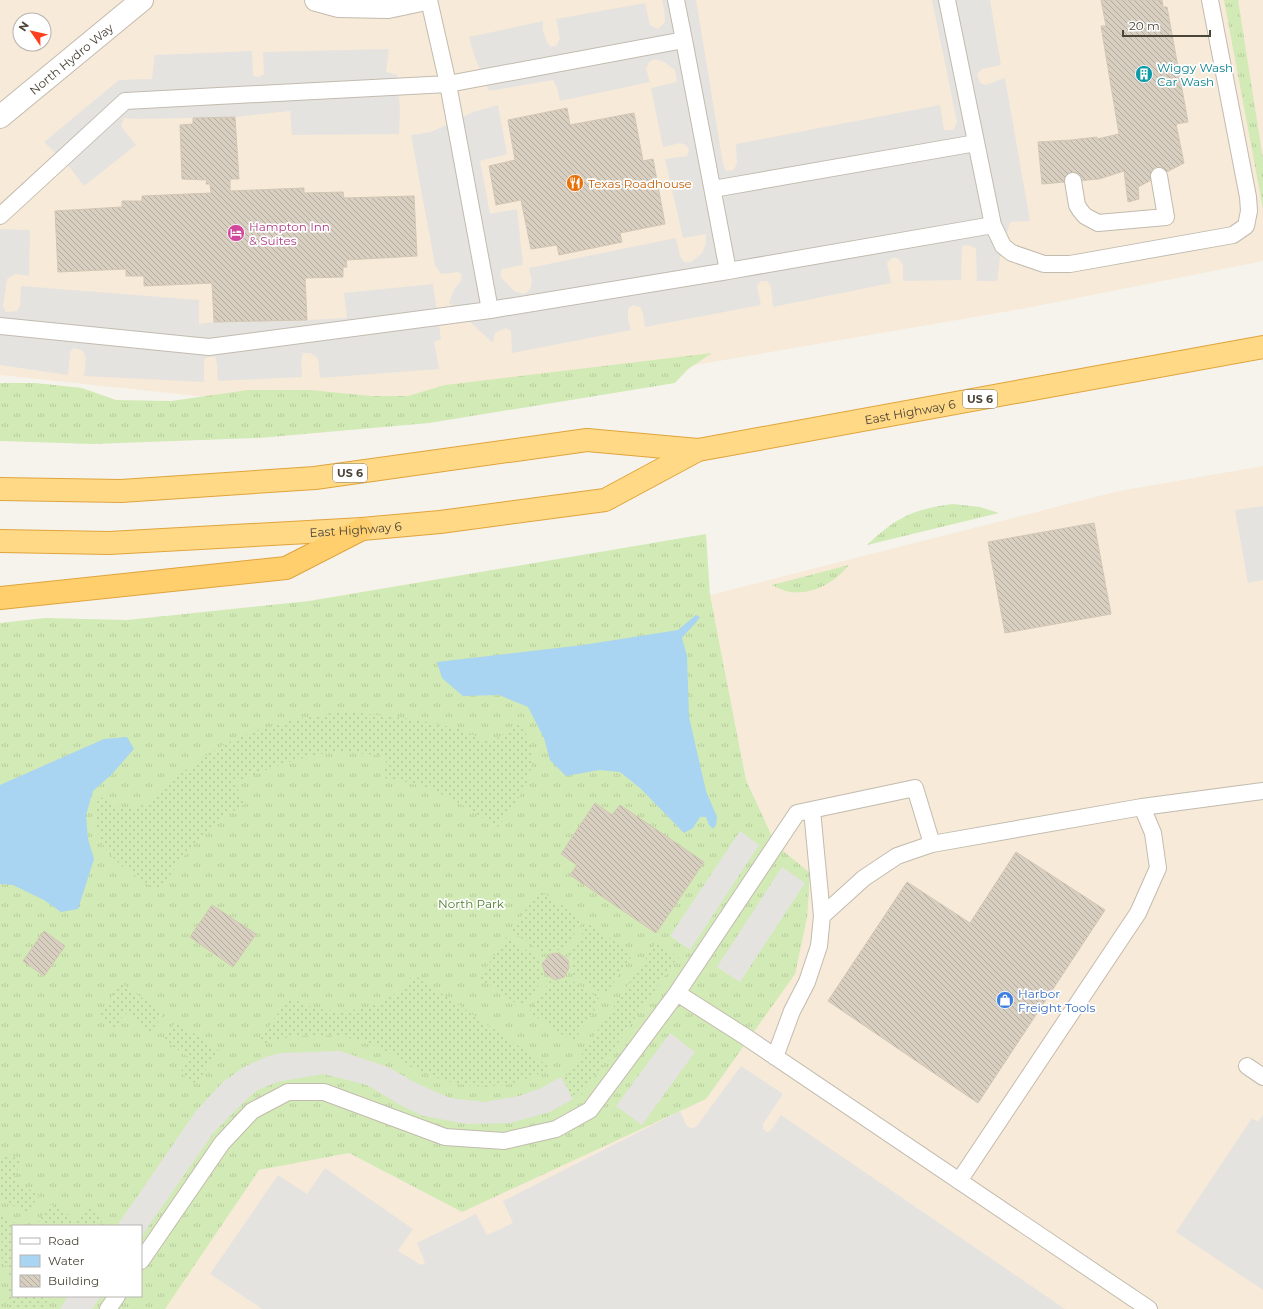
<svg xmlns="http://www.w3.org/2000/svg" width="1263" height="1309" font-family="Montserrat,sans-serif">
<defs>
<pattern id="grass-tufts" width="24" height="20" patternUnits="userSpaceOnUse"><rect width="24" height="20" fill="#d2eab5"/><path d="M3 7l-1-3M5 7V3M7 7l1-3M15 17l-1-3M17 17v-4M19 17l1-3" fill="none" stroke="#b6ca9c"/></pattern>
<pattern id="garden-dots" width="8" height="8" patternUnits="userSpaceOnUse"><rect width="8" height="8" fill="#d2eab5"/><path d="M2 2h.1M6 6h.1" fill="none" stroke="#b6ca9c" stroke-width="1.8" stroke-linecap="round"/></pattern>
<pattern id="building-back-hatch" width="6" height="6" patternUnits="userSpaceOnUse"><rect width="6" height="6" fill="#d8cfc1"/><path d="M-1 5l2 2M0 0l6 6M5-1l2 2" fill="none" stroke="#b1aa9e"/></pattern>
</defs>
<rect width="100%" height="100%" fill="#f6f3ec"/>
<!-- commercial -->
<path fill="#f7ead8" fill-rule="evenodd" d="M0 0H1263V261L1032 307 394 417 0 375ZM20 20H44V44H20Z
M1263 466V1309H165L259 1170 349 1153 462 1212 776 845 746 780 710 595 1119 491Z"/>
<!-- grass -->
<path fill="url(#grass-tufts)" fill-rule="evenodd" d="M1224 0H1238L1263 159V209Z
M712 353 688 369 675 383 429 423 259 438 93 444 0 441V383H35L82 388 116 400 171 401 248 390H310L371 396H408L445 385Z
M953 504 980 507 999 513 867 545C896 518 912 509 953 504Z
M706 534 710 595 746 780 776 845 810 873 807 918 795 974 706 1099 462 1212 349 1153 259 1170 165 1309H0V623L45 618 127 620 309 601ZM13 1226H141V1296H13Z
M849 565C835 582 814 595 790 592 784 591 778 588 772 585Z"/>
<!-- garden -->
<path fill="url(#garden-dots)" d="M335 713H360L418 720 459 729 487 741 498 738 517 722C522 724 525 731 527 736 543 771 517 801 497 828 459 801 431 784 383 778L387 756C366 754 343 751 322 754 291 759 263 771 234 783L246 803C226 815 202 833 188 851 177 864 168 878 159 892 122 865 88 852 98 799L100 797C115 802 116 811 134 808 149 805 162 789 173 780 185 770 198 761 210 753 247 729 291 719 335 713Z
M539 890 584 920 562 951C555 949 551 950 545 954L511 931Z
M589 924 633 954 605 995 571 973C573 966 572 961 568 955Z
M507 937 541 960 540 965 544 977 523 1008 479 978Z
M656 943 678 957 583 1093 580 1096 573 1097 561 1077 568 1075Z
M413 974 548 1066C542 1074 531 1077 522 1080 493 1092 453 1086 425 1073 404 1063 387 1049 365 1042 333 1032 295 1033 263 1044L259 1041 289 997C299 1002 309 1007 320 1009 354 1016 395 1004 413 974Z
M567 977 601 1000 573 1042 529 1012 550 981C557 982 561 982 567 977Z
M121 983 164 1013 151 1032 125 1013 115 1028 99 1016Z
M176 1021 219 1051 196 1084 180 1073 190 1058 163 1040Z
M6 1152 22 1163 13 1178 39 1196 26 1214 0 1196V1161Z
M51 1204 77 1221 87 1207 104 1218 99 1226H45L38 1222Z
M0 1213 19 1226H13V1296H51L42 1309H14V1307L9 1308 8 1286 12 1285 7 1265 4 1266 0 1252V1244L2 1243 0 1238Z"/>
<!-- parking -->
<path fill="#e5e3e0" d="M662 0H696L723 164 726 171 734 170 737 163 736 144 940 105 944 130H953L957 122 932 0H990L1001 65 982 69 977 74 980 83 986 85 1005 78 1030 221 1010 222 1007 233 1010 240 1000 257 997 281H977L976 248 968 245 962 246 961 280 903 281V265L898 258H892L887 263 891 283 773 307 771 287 767 281H761L757 286 761 305 645 327 643 313 640 307 633 305 628 309V319L631 330 512 353 511 331 506 328 495 333 493 343 449 303 454 289 461 281 462 275 458 272 441 274 435 265 411 135 431 132 473 112 498 105 507 154 480 161 490 214 517 209 523 265 502 269 500 276 514 291 524 294 530 290 532 282 529 268 676 238 680 256 684 262H691L702 253 706 244V234L683 238 665 159 687 156 689 150 686 145 680 143 663 147 651 88 677 82 675 70 664 62 655 59 649 62 646 69 650 82 560 101 557 88 553 80 489 91 474 55 469 37 543 21V31L548 44 551 47 557 45 560 38 556 19 645 3 650 25 658 29 665 22 664 9Z
M389 49 386 72 397 75 400 110 399 134 292 135 290 111 235 117 137 119 124 118 121 126 136 145 84 186 71 169 44 142 119 80 152 79 155 55 252 51 253 76 258 77 264 74 263 52Z
M0 229 30 230 29 276 16 274 7 279 3 306 6 312 17 311 20 306 21 286 199 300V324L214 322 307 320 347 318 344 293 433 284 441 339 434 342 439 369 320 378 318 358 310 353H303L301 361 302 377 218 381 217 364 215 356 205 358 204 362V382L84 376 86 359 83 351 74 348 70 352 68 375 0 365Z
M1263 506V580L1248 583 1235 510Z
M740 831 759 845 690 950 670 936Z
M782 867 805 883 740 982 717 967Z
M670 1033 695 1052 642 1125 616 1106Z
M340 1051 388 1067 414 1082 450 1098 485 1102 519 1096 541 1088 561 1077 573 1099 550 1112 510 1123 467 1124 423 1116 400 1105 367 1085 323 1074 277 1082 258 1090 248 1098 214 1132 141 1237V1226H117L196 1111 223 1082 244 1067 268 1056 281 1053Z
M741 1066 783 1094 763 1124V1129L767 1132 771 1130 781 1115 1065 1309H262L210 1274 278 1175 307 1194 325 1168 413 1229 398 1251 421 1265 425 1263 417 1243 476 1214 487 1235 513 1223 503 1201 680 1111 687 1126 691 1128 696 1127Z
M1263 1115V1290L1176 1232 1252 1118 1258 1122Z
M68 1296H101L92 1309H60Z"/>
<!-- water -->
<path fill="#a9d4f2" d="M696 615 700 617C695 625 688 630 682 638L687 656 689 717 706 791 717 817 716 825 713 829 709 825 706 817H700L693 828 684 833 640 788 620 772 599 770 566 776 550 760 544 738 528 707 499 695 463 696 442 678 437 662 583 645 678 630Z
M127 737 134 749 112 774 93 791 86 815 88 839 94 859 78 909 61 912 44 900 13 885 0 884V785L104 739Z"/>
<!-- building -->
<path fill="url(#building-back-hatch)" stroke="#d3c7b4" d="M1101 0H1162L1163 7H1167L1188 122 1176 124 1184 163 1138 187 1139 199 1128 202 1124 171 1099 179 1042 184 1038 142 1071 140 1097 137V139L1119 134 1101 26H1106Z
M567 108 570 125 634 113 643 161 653 159 665 224 620 233 622 242 559 255 557 245 531 249 521 200 496 205 489 166 515 160 508 120Z
M235 117 239 179H230V191L304 188V193L343 192 344 198 414 196 417 256 346 260 347 267H343V277L305 278 307 320 214 322 212 283 144 286V276H126V269L58 272 55 211 122 207V201H142V196L211 193 210 184H206L207 180 182 179 180 125 193 124V118Z
M1094 523 1111 614 1005 633 988 542Z
M595 803 612 815 620 805 704 862 656 933 570 875 577 865 561 854Z
M1016 852 1105 910 978 1103 828 1001 907 882 970 923Z
M212 905 256 934 233 967 190 937Z
M44 931 65 946 44 976 23 961Z
M559 953 568 960 569 968 564 977 555 980 545 973 542 964 550 954Z"/>
<g fill="none" stroke-linecap="round" stroke-linejoin="round">
<defs>
<path id="service" d="M429 0 448 84 490 310
M676 0 684 40
M947 0 993 225 1003 246 1012 253 1044 264H1070L1233 235 1246 226 1249 211 1248 197 1210 0
M1073 181 1077 205 1080 210 1085 216 1098 223 1166 217 1159 176
M713 189 976 143
M0 216 125 101 448 84 684 40 728 271 490 310 209 347 0 326
M728 271 993 225
M1142 807 1263 791
M812 810 822 916
M677 993 797 813 915 788 932 844
M775 1057 792 1011 807 982 819 946 822 916 864 878 897 856 932 844 1142 807 1153 833 1158 868 1138 913 959 1181
M1247 1066 1263 1077
M141 1261 222 1143 252 1111 288 1092H324L445 1137 504 1141 556 1129 590 1110 677 993 746 1037 1149 1309
M108 1309 117 1296"/>
<g id="minor">
<path id="s1" d="M0 117 142 0"/>
</g>
<path id="tertiary" d="M316 0 338 6 388 7 421 0"/>
<g id="trunk">
<path id="s2" d="M0 489 121 491 315 478 587 440 698 450 1263 347"/>
<path id="s3" d="M0 541 109 543 362 529 440 522 605 500 698 450"/>
</g>
<path id="motorway" d="M0 598 286 568 362 529"/>
</defs>
<!-- service casing -->
<use href="#service" stroke="#c2bbae" stroke-width="18"/>
<!-- minor casing -->
<use href="#minor" stroke="#c2bbae" stroke-width="24"/>
<!-- tertiary casing -->
<use href="#tertiary" stroke="#c2bbae" stroke-width="24"/>
<!-- trunk casing -->
<use href="#trunk" stroke="#e0a43c" stroke-width="24"/>
<!-- motorway casing -->
<use href="#motorway" stroke="#e0a43c" stroke-width="24"/>
<!-- service -->
<use href="#service" stroke="#fff" stroke-width="16"/>
<!-- minor -->
<use href="#minor" stroke="#fff" stroke-width="22"/>
<!-- tertiary -->
<use href="#tertiary" stroke="#fff" stroke-width="22"/>
<!-- trunk -->
<use href="#trunk" stroke="#ffd985" stroke-width="22"/>
<!-- motorway -->
<use href="#motorway" stroke="#ffcf6e" stroke-width="22"/>
</g>
<!-- icons -->
<defs>
<symbol id="building-disc" viewBox="-11 -11 22 22"><circle r="9.5" fill="#0f9aa8" stroke="#fff"/><path d="M-4-6H4V6H1V3H-1V6H-4ZM-2.5-4.3h1.7v1.8h-1.7ZM.8-4.3h1.7v1.8H.8ZM-2.5-1h1.7V.8h-1.7ZM.8-1h1.7V.8H.8Z" fill="#fff"/></symbol>
<symbol id="restaurant-disc" viewBox="-11 -11 22 22"><circle r="9.5" fill="#e8710a" stroke="#fff"/><path d="M-5-6h1v4h1v-4h1v4h1v-4h1v5L-1.5 .5V6h-2V.5L-5-1ZM5-6V6H3V1.5H1.5Q1.5-4 5-6Z" fill="#fff"/></symbol>
<symbol id="hotel-disc" viewBox="-11 -11 22 22"><circle r="9.5" fill="#d1479c" stroke="#fff"/><path d="M-6-4.5h1.5V1H6V5H4.5V3h-9V5H-6ZM-4 0a1.8 1.8 0 1 1 3.6 0ZM.5 0V-2.5h3Q6-2.5 6 0Z" fill="#fff"/></symbol>
<symbol id="shop-disc" viewBox="-11 -11 22 22"><circle r="9.5" fill="#3f7fe0" stroke="#fff"/><path d="M-5-2.5h2.3a2.7 3.5 0 0 1 5.4 0H5L5.5 6h-11ZM-1.5-2.5h3a1.5 2.3 0 0 0-3 0Z" fill="#fff"/></symbol>
</defs>
<g fill-rule="evenodd">
<use href="#building-disc" x="1134" y="64" width="20" height="20"/>
<use href="#restaurant-disc" x="565" y="173" width="20" height="20"/>
<use href="#hotel-disc" x="226" y="223" width="20" height="20"/>
<use href="#shop-disc" x="995" y="990" width="20" height="20"/>
</g>
<g text-anchor="middle" dominant-baseline="central" stroke-width="3.5" stroke-linejoin="round" paint-order="stroke">
<!-- shield labels -->
<g fill="#fff" stroke="#817c74" stroke-width="1">
<rect x="963" y="390" width="34" height="18" rx="3"/>
<rect x="333" y="464" width="34" height="18" rx="3"/>
</g>
<g font-size="11" font-weight="bold" fill="#4b4439">
<text x="980" y="399">US 6</text>
<text x="350" y="473">US 6</text>
</g>
<!-- street labels -->
<g font-size="12" fill="#4b4439" stroke="#fff">
<text stroke="none"><textPath href="#s1" startOffset="92">North Hydro Way</textPath></text>
<text stroke="none"><textPath href="#s2" startOffset="917">East Highway 6</textPath></text>
<text stroke="none"><textPath href="#s3" startOffset="356">East Highway 6</textPath></text>
</g>
<!-- culture labels -->
<g font-size="12" fill="#0d838f" stroke="#fff" text-anchor="start">
<text x="1157" y="67">Wiggy Wash<tspan x="1157" dy="14">Car Wash</tspan></text>
</g>
<!-- food labels -->
<g font-size="12" fill="#c56008" stroke="#fff" text-anchor="start">
<text x="588" y="183">Texas Roadhouse</text>
</g>
<!-- hotel labels -->
<g font-size="12" fill="#b23c85" stroke="#fff" text-anchor="start">
<text x="249" y="226">Hampton Inn<tspan x="249" dy="14">&amp; Suites</tspan></text>
</g>
<!-- park labels -->
<g font-size="12" fill="#4a7f2a" stroke="#fff">
<text x="471" y="903">North Park</text>
</g>
<!-- shop labels -->
<g font-size="12" fill="#366cbe" stroke="#fff" text-anchor="start">
<text x="1018" y="993">Harbor<tspan x="1018" dy="14">Freight Tools</tspan></text>
</g>
</g>
<!-- legend -->
<rect x="12" y="1225" width="130" height="72" fill="#ffffff" stroke="#b7b4b0"/>
<rect x="20" y="1238" width="20" height="6" fill="#ffffff" stroke="#b7b4b0"/>
<text x="48" y="1245" font-size="12" fill="#4b4439">Road</text>
<rect x="20" y="1255" width="20" height="12" fill="#a9d4f2" stroke="#b7b4b0"/>
<text x="48" y="1265" font-size="12" fill="#4b4439">Water</text>
<rect x="20" y="1275" width="20" height="12" fill="url(#building-back-hatch)" stroke="#b7b4b0"/>
<text x="48" y="1285" font-size="12" fill="#4b4439">Building</text>
<!-- north arrow -->
<g transform="translate(32 32) rotate(304)"><circle r="19" fill="#ffffff" stroke="#b7b4b0"/>
<path d="M0-3L7 15L0 10L-7 15Z" fill="#fc3f1d"/>
<text y="-6" font-size="11" font-weight="bold" text-anchor="middle" fill="#4b4439">N</text>
</g>
<!-- scale -->
<path d="M1123 30v6h87v-6" fill="none" stroke="#4b4439" stroke-width="2"/>
<text x="1129" y="30" font-size="12" fill="#4b4439" stroke="#ffffff" stroke-width="3" paint-order="stroke">20 m</text>
</svg>
